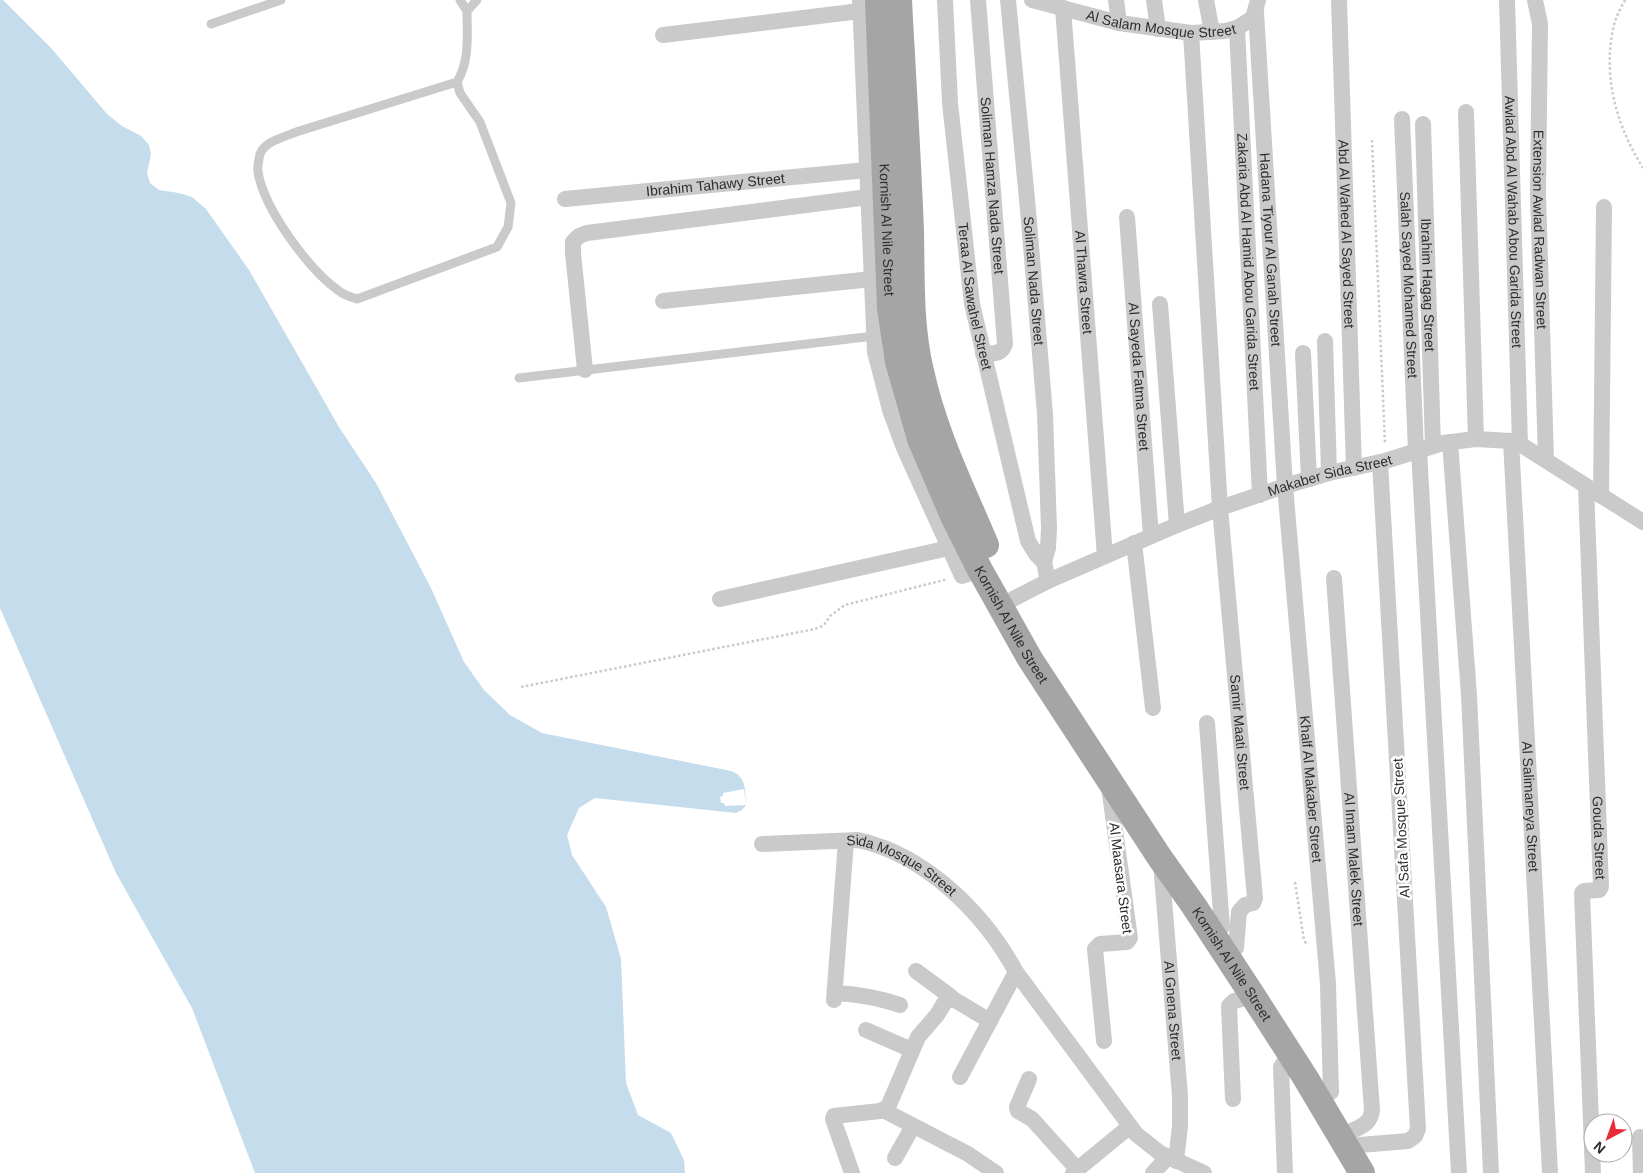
<svg xmlns="http://www.w3.org/2000/svg" width="1643" height="1173" font-family="Arial,sans-serif">
<rect width="100%" height="100%" fill="#fff"/>
<!-- water -->
<path fill="#c5dcec" d="M0 0H3L52 49 107 114 122 126 141 136 149 145 151 154 147 173 150 183 159 190 179 193 192 197 206 209 249 270 339 427 376 483 431 588 464 662 484 690 510 715 542 733 731 771C747 777 745 790 746 805L742 810 736 813 595 798 579 808 567 835 572 855 606 907 621 959 626 1083 638 1115 671 1133 684 1160 685 1173H255L192 1008 116 873 0 608Z"/>
<!-- pier -->
<path fill="#fff" d="M744 789 746 805 725 806 724 803H721L720 797 723 796V793Z"/>
<g fill="none" stroke-linecap="round" stroke-linejoin="round">
<!-- path -->
<path stroke="#cacaca" stroke-width="2.5" stroke-dasharray="2.5 2.5" stroke-linecap="butt" d="M1625 0C1621 8 1616 16 1614 25 1602 75 1616 125 1643 168
M1372 140 1385 444
M521 687 815 629 824 625 830 616 845 605 948 579
M1295 882 1304 940 1306 943H1309"/>
<!-- service -->
<path stroke="#cacaca" stroke-width="9" d="M460 0 467 11
M211 24 281 0
M457 82 460 93 480 122 511 203 508 227 497 247 357 299C351 297 344 295 339 291 309 270 264 209 258 172 257 167 259 159 260 154 265 141 285 137 296 132L457 82C470 61 467 35 467 11L477 0
M519 378 874 336"/>
<!-- minor -->
<g stroke="#cacaca" stroke-width="16">
<path d="M860 0 875 352 890 410 904 448 962 576 980 570"/>
<path id="s1" d="M945 0 950 103 972 304 1028 541 1036 554 1044 562 1048 581"/>
<path id="s2" d="M978 0 1005 344C1002 355 993 353 983 354"/>
<path id="s3" d="M1008 0 1028 210 1045 414 1049 528 1048 548 1044 562"/>
<path id="s4" d="M1032 0 1119 23 1191 33 1225 31 1237 28 1253 18 1258 0"/>
<path d="M1116 0 1119 23"/>
<path d="M1154 0 1158 29"/>
<path d="M1206 0 1212 32"/>
<path id="s5" d="M1339 0 1354 468"/>
<path id="s6" d="M1507 0 1520 444"/>
<path id="s7" d="M1535 0 1540 24 1538 194 1546 459"/>
<path id="s8" d="M1063 8 1105 556"/>
<path id="s9" d="M1256 12 1285 486 1328 984 1331 1092"/>
<path id="s10" d="M1237 28 1260 495"/>
<path id="s11" d="M1191 33 1220 508 1255 898 1253 903 1245 905 1239 912 1236 948"/>
<path d="M663 35 860 11"/>
<path d="M1466 112 1476 439"/>
<path id="s12" d="M1402 119 1416 451"/>
<path id="s13" d="M1423 124 1433 446"/>
<path id="s14" d="M565 199 867 170"/>
<path id="s15" d="M1127 217 1151 536"/>
<path d="M663 301 872 279"/>
<path d="M1160 304 1177 525"/>
<path d="M1325 341 1329 473"/>
<path d="M1303 353 1309 479"/>
<path d="M585 370 573 253V242L579 236 587 233 868 197"/>
<path id="s16" d="M1511 441 1550 1173"/>
<path d="M1450 442 1469 695 1491 1173"/>
<path d="M1419 450 1459 1173"/>
<path id="s17" d="M1586 487 1601 887 1599 890 1584 891 1582 893 1593 1173"/>
<path d="M1601 496 1604 207"/>
<path d="M1134 543 1153 708"/>
<path id="s18" d="M1334 578 1372 1110C1371 1123 1362 1126 1352 1131"/>
<path d="M720 599 949 548"/>
<path id="s19" d="M1013 599 1048 581 1177 525 1220 508 1285 486 1329 473 1385 461 1443 443 1476 439 1511 441 1520 444 1643 522"/>
<path d="M1207 723 1222 927"/>
<path id="s20" d="M762 844 858 840C926 855 984 913 1016 972L1136 1134 1160 1153 1204 1173"/>
<path id="s21" d="M1161 863 1180 1096V1126L1176 1161"/>
<path d="M916 971 950 996"/>
<path d="M835 993C858 994 879 998 900 1005"/>
<path d="M834 1000 846 841"/>
<path d="M866 1030 912 1050"/>
<path d="M1104 1041 1095 949 1100 944 1127 942 1130 938 1109 787"/>
<path d="M960 1077 1016 972"/>
<path d="M1029 1079 1017 1107 1018 1111 1032 1119 1078 1170"/>
<path d="M1233 1099 1229 1006 1234 1001 1253 996"/>
<path d="M883 1110 968 1154 996 1173"/>
<path d="M1640 1137 1641 1173"/>
<path d="M1360 1145 1408 1141 1415 1136 1418 1129 1380 462"/>
<path d="M895 1158 913 1126"/>
<path d="M852 1173 833 1119 834 1116 880 1111 888 1107 918 1037 937 1015 948 997H950L990 1021"/>
<path d="M1073 1173 1129 1127"/>
<path d="M1153 1173 1168 1157"/>
<path d="M1285 1173 1281 1067 1283 1064 1293 1058"/>
</g>
<!-- primary -->
<g stroke="#a5a5a5" stroke-width="26">
<path id="s22" d="M878 0 890 308 898 362 920 439 953 516 980 570 1030 659 1160 858 1194 906 1253 996 1305 1077 1362 1173"/>
<path d="M899 0C903 77 908 154 911 231 912 278 910 325 921 371 934 432 962 488 986 545"/>
</g>
</g>
<g text-anchor="middle" dominant-baseline="central" stroke-width="5" stroke-linejoin="round" paint-order="stroke">
<!-- street labels -->
<g font-size="14" fill="#2d2d2d" stroke="#fff">
<text stroke="none"><textPath href="#s4" startOffset="132">Al Salam Mosque Street</textPath></text>
<text stroke="none"><textPath href="#s14" startOffset="151">Ibrahim Tahawy Street</textPath></text>
<text stroke="none"><textPath href="#s2" startOffset="186">Soliman Hamza Nada Street</textPath></text>
<text stroke="none"><textPath href="#s6" startOffset="222">Awlad Abd Al Wahab Abou Garida Street</textPath></text>
<text stroke="none"><textPath href="#s7" startOffset="230">Extension Awlad Radwan Street</textPath></text>
<text stroke="none"><textPath href="#s22" startOffset="230">Kornish Al Nile Street</textPath></text>
<text stroke="none"><textPath href="#s5" startOffset="234">Abd Al Wahed Al Sayed Street</textPath></text>
<text stroke="none"><textPath href="#s9" startOffset="238">Hadana Tiyour Al Ganah Street</textPath></text>
<text stroke="none"><textPath href="#s10" startOffset="234">Zakaria Abd Al Hamid Abou Garida Street</textPath></text>
<text stroke="none"><textPath href="#s3" startOffset="282">Soliman Nada Street</textPath></text>
<text stroke="none"><textPath href="#s8" startOffset="275">Al Thawra Street</textPath></text>
<text stroke="none"><textPath href="#s12" startOffset="166">Salah Sayed Mohamed Street</textPath></text>
<text stroke="none"><textPath href="#s13" startOffset="161">Ibrahim Hagag Street</textPath></text>
<text stroke="none"><textPath href="#s1" startOffset="298">Teraa Al Sawahel Street</textPath></text>
<text stroke="none"><textPath href="#s15" startOffset="160">Al Sayeda Fatma Street</textPath></text>
<text stroke="none"><textPath href="#s19" startOffset="341">Makaber Sida Street</textPath></text>
<text stroke="none"><textPath href="#s22" startOffset="650">Kornish Al Nile Street</textPath></text>
<text stroke="none"><textPath href="#s11" startOffset="701">Samir Maati Street</textPath></text>
<text stroke="none"><textPath href="#s9" startOffset="779">Khalf Al Makaber Street</textPath></text>
<text stroke="none"><textPath href="#s16" startOffset="366">Al Salimaneya Street</textPath></text>
<text transform="translate(1401 828) rotate(-93)">Al Safa Mosque Street</text>
<text stroke="none"><textPath href="#s17" startOffset="351">Gouda Street</textPath></text>
<text stroke="none"><textPath href="#s18" startOffset="282">Al Imam Malek Street</textPath></text>
<text stroke="none"><textPath href="#s20" startOffset="146">Sida Mosque Street</textPath></text>
<text transform="translate(1121 878) rotate(83)">Al Maasara Street</text>
<text stroke="none"><textPath href="#s22" startOffset="1055">Kornish Al Nile Street</textPath></text>
<text stroke="none"><textPath href="#s21" startOffset="148">Al Gnena Street</textPath></text>
</g>
</g>
<!-- north arrow -->
<g transform="translate(1608 1138) rotate(221)"><circle r="24" fill="#ffffff" stroke="#ababab"/>
<path d="M0-4L9 19L0 12L-9 19Z" fill="#e92a37"/>
<text y="-8" font-size="14" font-weight="bold" text-anchor="middle" fill="#2d2d2d">N</text>
</g>
</svg>
